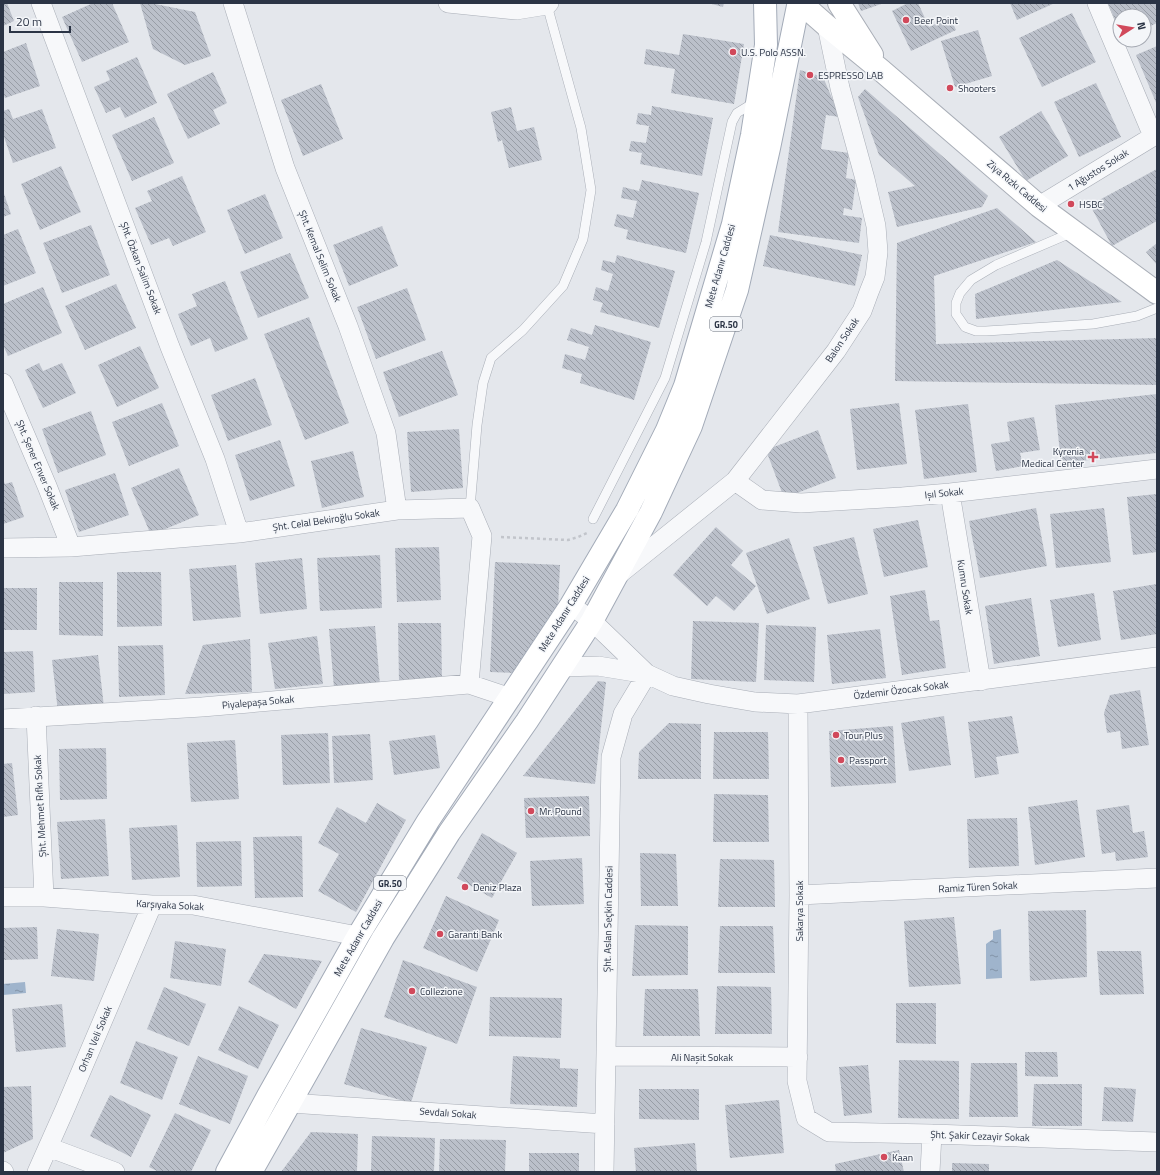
<svg xmlns="http://www.w3.org/2000/svg" width="1160" height="1175" font-family="'Titillium Web',sans-serif">
<defs>
<pattern id="water-ripples" width="26" height="14" patternUnits="userSpaceOnUse"><rect width="26" height="14" fill="#9fb4cc"/><path d="M2 4q2-2 4 0t4 0M15 11q2-2 4 0t4 0" fill="none" stroke="#8293a7"/></pattern>
<pattern id="building-back-hatch" width="6" height="6" patternUnits="userSpaceOnUse"><rect width="6" height="6" fill="#bbc0ca"/><path d="M-1 5l2 2M0 0l6 6M5-1l2 2" fill="none" stroke="#989da6"/></pattern>
</defs>
<rect width="100%" height="100%" fill="#e4e7ec"/>
<!-- water -->
<path fill="url(#water-ripples)" d="M1001 929 1002 978 986 979V944L993 939V931Z
M25 982 26 993 3 995V984Z"/>
<!-- building -->
<path fill="url(#building-back-hatch)" d="M3 3H7L14 21 3 26Z
M93 3H112L129 42 82 62 62 17Z
M140 3H150L195 12 211 56 185 65 153 49Z
M708 3H724L723 7Z
M858 3H884L861 11Z
M908 3H918L929 27 950 17 956 30 911 51 892 11Z
M1010 3H1055L1017 20Z
M1108 3H1157V23L1144 29V16H1120V31Z
M1072 13 1096 62 1042 87 1019 38Z
M978 30 992 76 955 87 941 41Z
M683 34 744 44 734 104 671 93 675 69 644 64 646 49 679 55Z
M26 43 40 86 5 98 3 93V52Z
M1157 46V105L1136 55Z
M137 57 157 103 125 118 120 107 106 113 94 87 110 80 106 71Z
M800 70 823 77 840 117 826 115 821 149 849 153 846 178 856 180 852 210 844 208 843 215 862 218 859 243 778 232Z
M213 72 227 103 213 110 220 124 188 139 167 94Z
M1096 83 1121 137 1079 157 1054 102Z
M321 84 343 139 303 156 281 100Z
M865 89 988 196 982 207 897 227 888 192 915 186 879 155 858 97Z
M652 106 713 118 702 176 640 164 642 153 629 151 631 141 646 143 649 126 636 124 638 113 651 115Z
M511 107 517 131 534 127 542 160 509 168 502 140 498 142 491 112Z
M9 109 13 119 42 109 56 148 13 163 3 134V111Z
M1041 111 1068 156 1026 181 999 137Z
M154 117 174 163 132 181 112 135Z
M61 166 81 212 40 230 21 184Z
M1157 169V221L1112 246 1090 205Z
M182 176 206 232 173 246 169 238 151 245 135 208 152 201 147 191Z
M642 180 699 193 686 253 626 239 628 230 614 226 617 214 633 218 637 201 621 198 623 187 639 191Z
M3 191 11 214 3 217Z
M265 194 283 238 245 254 227 210Z
M997 208 1036 242 934 276 936 344 1157 338V385L895 381 897 243Z
M91 225 110 275 62 293 43 243Z
M382 226 398 266 349 286 333 245Z
M18 229 36 273 3 286V235Z
M770 235 862 255 855 286 763 266Z
M1157 243V265L1146 252Z
M290 253 309 298 258 318 240 272Z
M617 255 675 271 659 328 600 312 603 303 593 300 596 287 608 291 613 274 601 270 603 260 615 263Z
M1057 260 1122 302 976 319 975 294Z
M225 281 248 339 215 352 210 338 191 346 178 314 197 306 192 294Z
M116 284 136 328 85 350 65 306Z
M43 287 62 333 8 356 3 345V304Z
M407 288 426 340 376 359 357 307Z
M309 317 349 423 305 440 264 334Z
M595 325 651 342 634 400 580 383 582 374 562 368 565 354 585 360 589 347 567 340 571 328 592 335Z
M140 346 159 388 117 407 98 365Z
M442 351 458 395 399 417 383 372Z
M39 363 43 371 62 363 76 393 43 408 25 370Z
M255 378 272 425 228 441 211 395Z
M1157 394V453L1061 463 1055 405Z
M162 403 179 446 129 466 112 422Z
M899 403 907 464 857 470 850 409Z
M968 404 977 472 924 479 915 410Z
M91 411 106 455 58 473 42 429Z
M1034 417 1040 450 1020 453 1023 466 996 471 991 444 1010 441 1007 422Z
M459 429 463 488 411 492 407 432Z
M818 430 836 478 784 498 766 450Z
M280 440 295 486 250 501 235 455Z
M353 451 364 497 322 508 311 461Z
M179 468 199 515 151 535 131 488Z
M115 473 129 515 79 532 65 490Z
M3 480 5 484 12 482 24 517 3 524Z
M1157 494V552L1133 555 1127 497Z
M1036 508 1047 566 980 578 969 521Z
M1104 508 1111 562 1056 568 1050 514Z
M918 520 928 567 884 577 873 529Z
M716 527 743 551 731 565 756 586 734 611 716 596 707 606 673 575Z
M854 537 868 594 828 604 813 547Z
M789 538 810 599 767 614 746 553Z
M439 547 441 600 397 602 395 548Z
M380 555 382 608 320 611 317 558Z
M302 558 307 609 260 614 255 563Z
M495 562 560 565 558 607 514 673 490 672Z
M236 565 241 617 193 621 189 569Z
M117 572H161L162 626 117 627Z
M59 582H103V636L59 635Z
M1157 584V634L1121 640 1113 591Z
M3 588H37V630H3Z
M925 590 930 621 939 620 946 668 902 675 890 596Z
M1094 593 1101 640 1058 647 1050 600Z
M1031 598 1040 656 994 664 985 606Z
M693 621 759 623 756 682 691 679Z
M398 623H441L442 681 399 682Z
M766 625 816 627 814 682 764 680Z
M375 626 380 685 334 688 329 629Z
M880 629 886 678 832 684 827 635Z
M317 636 323 684 275 689 268 643Z
M250 639 252 692 185 694 203 645Z
M163 645 165 695 119 697 118 646Z
M33 651 35 692 3 694V652Z
M98 655 104 707 58 712 52 660Z
M598 681 606 682 595 784 523 776Z
M1140 690 1149 745 1122 749 1120 731 1107 733 1104 713 1110 695Z
M944 716 951 765 909 771 901 723Z
M1012 716 1019 753 996 757 999 774 975 778 968 722Z
M669 723 701 724V779H638L639 752Z
M893 726 896 783 831 787 829 731Z
M714 732H768L769 779H713Z
M328 733 330 783 283 785 281 735Z
M370 734 373 780 334 783 332 736Z
M435 735 440 768 394 775 389 741Z
M235 740 239 799 191 802 187 743Z
M106 748 107 799 60 800 59 749Z
M12 763 18 815 3 817V764Z
M714 794 768 795 769 842H713Z
M589 796 590 836 526 838 524 798Z
M1077 800 1085 857 1035 865 1028 807Z
M377 803 406 820 356 912 318 891 339 854 318 843 337 807 366 823Z
M1129 805 1133 833 1144 831 1148 857 1116 861 1115 852 1102 854 1096 810Z
M1017 818 1019 866 969 868 967 819Z
M105 819 109 876 61 879 57 822Z
M177 825 180 877 132 880 129 828Z
M482 833 517 853 492 898 457 878Z
M302 836 303 897 255 898 253 837Z
M241 841 242 886 197 887 196 842Z
M640 853 676 854 678 906H641Z
M582 858 584 904 532 906 530 861Z
M720 859 774 860 775 907H718Z
M446 896 499 920 477 972 423 948Z
M1086 910 1087 977 1030 981 1028 911Z
M954 917 961 984 909 987 904 921Z
M635 925 688 926V975L632 976Z
M720 926H773L775 973H718Z
M37 927 38 959 3 960V928Z
M57 929 99 934 94 981 51 976Z
M175 941 226 949 221 986 170 978Z
M1097 951H1141L1144 994 1100 995Z
M264 954 322 961 296 1009 248 982Z
M403 960 477 987 457 1044 384 1017Z
M717 986 771 987 772 1034H715Z
M164 987 206 1004 189 1046 147 1029Z
M645 989H698L700 1036H643Z
M490 997 562 998 561 1038 489 1036Z
M896 1003H936V1044L896 1043Z
M62 1004 66 1047 16 1052 12 1009Z
M239 1006 279 1025 258 1069 218 1050Z
M361 1028 427 1047 411 1103 344 1084Z
M136 1041 178 1057 162 1100 120 1083Z
M1025 1052H1057L1058 1077 1025 1076Z
M198 1056 248 1076 230 1124 179 1104Z
M513 1056 560 1059V1068L578 1069 577 1107 510 1104Z
M899 1060 959 1061V1119L898 1118Z
M971 1063H1017L1018 1117H969Z
M868 1065 872 1113 844 1116 839 1067Z
M1034 1084H1082V1126H1032Z
M31 1086 33 1139 3 1153V1087Z
M1104 1087 1136 1089 1133 1122 1102 1121Z
M639 1089H699V1120L639 1119Z
M110 1095 151 1115 131 1157 90 1136Z
M779 1100 784 1153 730 1158 725 1105Z
M175 1113 211 1130 191 1172H159L149 1167Z
M311 1132 358 1134 357 1172H281Z
M372 1136 435 1138 434 1172H371Z
M440 1139 506 1140 505 1172H439Z
M695 1143 697 1172H636L634 1148Z
M899 1150 904 1172H836L835 1164Z
M529 1153H579V1172H529Z
M952 1163 989 1164V1172H952Z"/>
<g fill="none" stroke-linecap="round" stroke-linejoin="round">
<defs>
<path id="lane" d="M1073 232 996 265 971 280 960 293 956 303V314L965 327 976 331H986L1093 324 1137 316 1157 308
M470 508 477 425 483 383 491 358 523 330 563 286 583 239 591 190 581 128 547 5
M593 519 665 378 706 242 732 122 737 113 755 102"/>
<path id="street" d="M41 3 170 347 215 459 239 533
M233 3 285 168 348 326 386 433 397 510
M448 3 516 10 547 5 549 3
M1097 3 1153 136
M1039 206 1157 134
M3 383 47 486 71 547
M735 481 762 500 801 503 902 497 950 493 1157 469
M950 493 981 681
M3 548 71 547 239 533 397 510 470 508 482 536 469 684
M618 575 735 481 836 351 862 311 869 292 875 277 878 252 876 226 865 179 840 88 827 26
M571 605 592 621 647 674
M561 667 598 666 647 674 673 686 709 694 755 702 798 704 1157 657
M798 704 799 895 797 1081 806 1118 829 1132 932 1134 1157 1142
M36 716 44 897
M3 719 202 707 469 684 511 698
M799 895 1157 878
M3 897H44L152 905H193L358 936
M606 1056 798 1057
M290 1103 605 1124
M48 1147 115 1172
M3 1171 4 1172
M37 1172 65 1109 152 905
M604 1172 611 757 623 714 647 674
M930 1172 932 1134"/>
<path id="secondary" d="M839 3 872 55
M803 5 827 26 882 71 1039 206 1157 293"/>
<path id="primary" d="M227 1172 268 1096 358 936 428 821 571 605 627 510 667 430 685 386 733 224 752 135 766 45 765 3
M251 1172 383 938 449 833 527 721 592 621 651 512 691 426 737 290 769 148 798 6"/>
</defs>
<!-- lane casing -->
<use href="#lane" stroke="#a9aeb7" stroke-width="10"/>
<!-- street casing -->
<use href="#street" stroke="#a9aeb7" stroke-width="20"/>
<!-- secondary casing -->
<use href="#secondary" stroke="#a9aeb7" stroke-width="24"/>
<!-- primary casing -->
<use href="#primary" stroke="#a3abb8" stroke-width="24"/>
<!-- path -->
<path stroke="#c2c5cb" stroke-width="2.5" stroke-dasharray="3 3" stroke-linecap="butt" d="M501 537 568 540 578 537 587 533 588 532"/>
<!-- lane -->
<use href="#lane" stroke="#f7f8fa" stroke-width="9"/>
<!-- street -->
<use href="#street" stroke="#f7f8fa" stroke-width="19"/>
<!-- secondary -->
<use href="#secondary" stroke="#fff" stroke-width="22"/>
<!-- primary -->
<use href="#primary" stroke="#fff" stroke-width="22"/>
</g>
<!-- markers -->
<g fill="#d1495b" stroke="#f4f6f9" stroke-width="1.5">
<circle cx="906" cy="20" r="4"/>
<circle cx="733" cy="52" r="4"/>
<circle cx="810" cy="75" r="4"/>
<circle cx="950" cy="88" r="4"/>
<circle cx="1071" cy="204" r="4"/>
<path d="M1091 451h4v4h4v4h-4v4h-4v-4h-4v-4h4z"/>
<circle cx="836" cy="735" r="4"/>
<circle cx="841" cy="760" r="4"/>
<circle cx="531" cy="811" r="4"/>
<circle cx="465" cy="887" r="4"/>
<circle cx="440" cy="934" r="4"/>
<circle cx="412" cy="991" r="4"/>
<circle cx="884" cy="1157" r="4"/>
</g>
<g text-anchor="middle" dominant-baseline="central" stroke-width="3" stroke-linejoin="round" paint-order="stroke">
<!-- shield labels -->
<g fill="#f4f6f9" stroke="#676e7b" stroke-width="1">
<rect x="710" y="317" width="32" height="14" rx="3"/>
<rect x="374" y="876" width="32" height="14" rx="3"/>
</g>
<g font-size="9" font-weight="bold" fill="#2b3445">
<text x="726" y="324">GR.50</text>
<text x="390" y="883">GR.50</text>
</g>
<!-- poi labels -->
<g font-size="10" fill="#2b3445" stroke="#f4f6f9" text-anchor="start">
<text x="914" y="20">Beer Point</text>
<text x="741" y="52">U.S. Polo ASSN.</text>
<text x="818" y="75">ESPRESSO LAB</text>
<text x="958" y="88">Shooters</text>
<text x="1079" y="204">HSBC</text>
<text x="1084" y="451" text-anchor="end">Kyrenia<tspan x="1084" dy="12">Medical Center</tspan></text>
<text x="844" y="735">Tour Plus</text>
<text x="849" y="760">Passport</text>
<text x="539" y="811">Mr. Pound</text>
<text x="473" y="887">Deniz Plaza</text>
<text x="448" y="934">Garanti Bank</text>
<text x="420" y="991">Collezione</text>
<text x="892" y="1157">Kaan</text>
</g>
<!-- street labels -->
<g font-size="10" fill="#2b3445" stroke="#f4f6f9">
<text transform="translate(1098 170) rotate(-32)">1 Ağustos Sokak</text>
<text transform="translate(1017 186) rotate(40)">Ziya Rızkı Caddesi</text>
<text transform="translate(320 256) rotate(68)">Şht. Kemal Selim Sokak</text>
<text transform="translate(720 266) rotate(-74)">Mete Adanır Caddesi</text>
<text transform="translate(141 268) rotate(69)">Şht. Özkan Salim Sokak</text>
<text transform="translate(842 340) rotate(-56)">Balon Sokak</text>
<text transform="translate(38 465) rotate(67)">Şht. Şener Enver Sokak</text>
<text transform="translate(944 493) rotate(-6)">Işıl Sokak</text>
<text transform="translate(326 520) rotate(-8)">Şht. Celal Bekiroğlu Sokak</text>
<text transform="translate(965 587) rotate(81)">Kumru Sokak</text>
<text transform="translate(564 614) rotate(-58)">Mete Adanır Caddesi</text>
<text transform="translate(901 690) rotate(-7)">Özdemir Özocak Sokak</text>
<text transform="translate(258 702) rotate(-5)">Piyalepaşa Sokak</text>
<text transform="translate(40 806) rotate(-93)">Şht. Mehmet Rıfkı Sokak</text>
<text transform="translate(978 887) rotate(-3)">Ramiz Türen Sokak</text>
<text transform="translate(170 905) rotate(3)">Karşıyaka Sokak</text>
<text transform="translate(799 911) rotate(-90)">Sakarya Sokak</text>
<text transform="translate(608 919) rotate(-89)">Şht. Aslan Seçkin Caddesi</text>
<text transform="translate(358 938) rotate(-60)">Mete Adanır Caddesi</text>
<text transform="translate(95 1039) rotate(-67)">Orhan Veli Sokak</text>
<text x="702" y="1057">Ali Naşit Sokak</text>
<text transform="translate(448 1113) rotate(4)">Sevdalı Sokak</text>
<text transform="translate(980 1136) rotate(2)">Şht. Şakir Cezayir Sokak</text>
</g>
</g>
<!-- border -->
<rect width="1160" height="1175" fill="none" stroke="#2b3445" stroke-width="8"/>
<!-- north arrow -->
<g transform="translate(1132 28) rotate(78)"><circle r="19" fill="#f4f6f9" stroke="#a4a8b1"/>
<path d="M0-3L7 15L0 10L-7 15Z" fill="#d1495b"/>
<text y="-6" font-size="11" font-weight="bold" text-anchor="middle" fill="#2b3445">N</text>
</g>
<!-- scale -->
<path d="M10 26v6h60v-6" fill="none" stroke="#2b3445" stroke-width="2"/>
<text x="16" y="26" font-size="12" fill="#2b3445" stroke="#f4f6f9" stroke-width="3" paint-order="stroke">20 m</text>
</svg>
